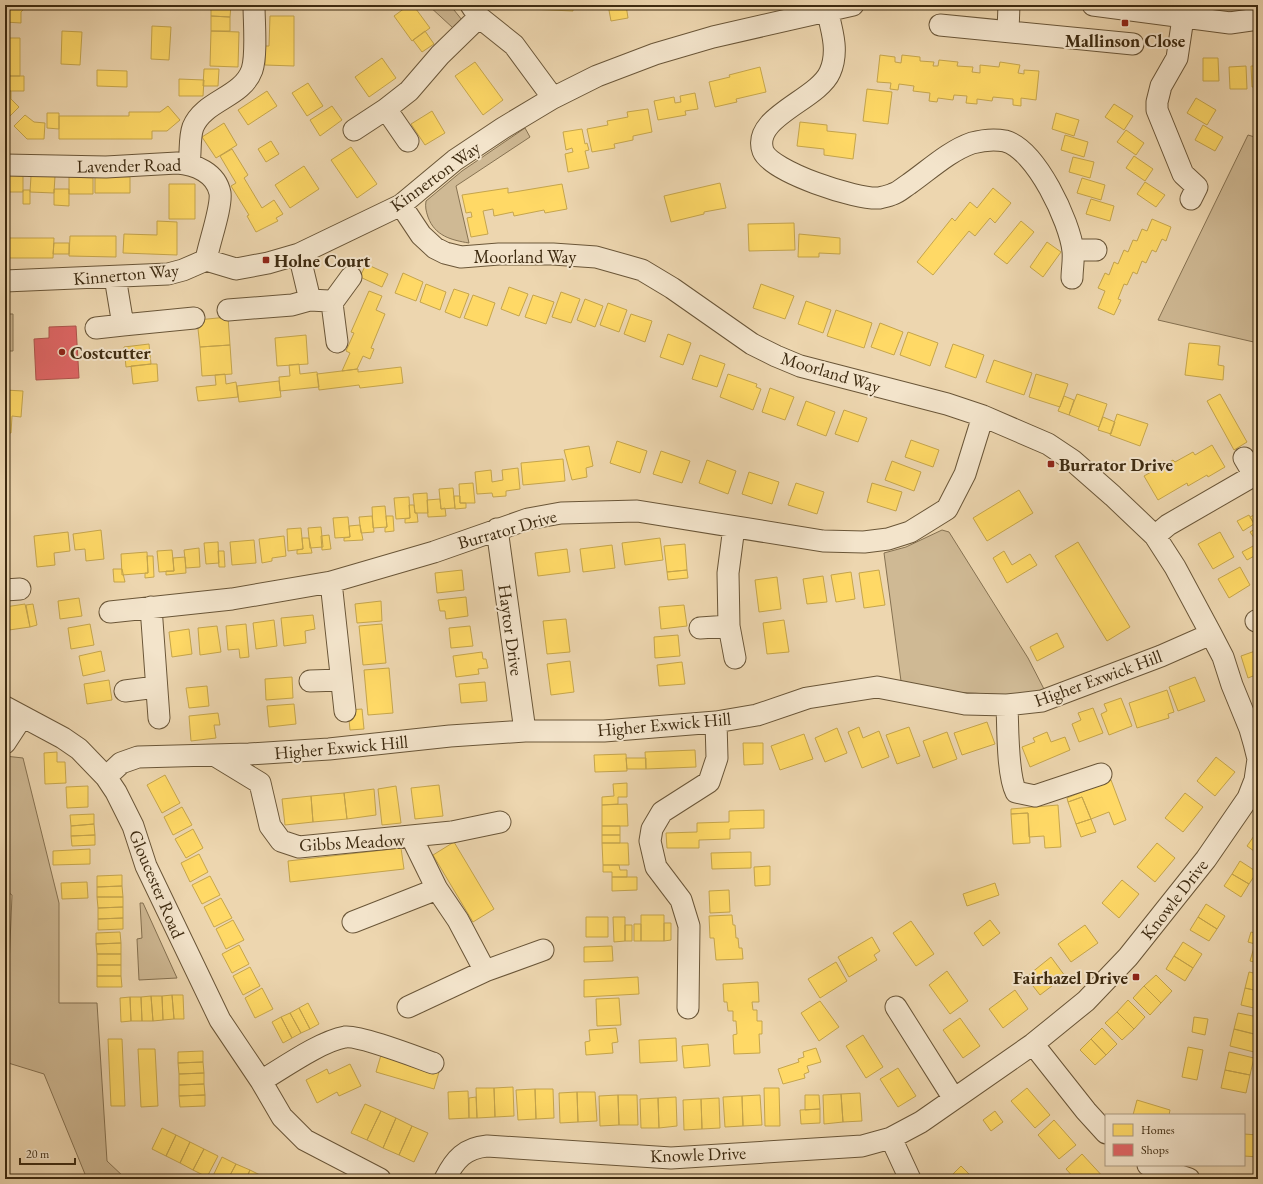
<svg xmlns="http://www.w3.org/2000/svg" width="1263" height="1184" font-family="'EB Garamond',serif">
<rect width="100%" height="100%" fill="#edd6af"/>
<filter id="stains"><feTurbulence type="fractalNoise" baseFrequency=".005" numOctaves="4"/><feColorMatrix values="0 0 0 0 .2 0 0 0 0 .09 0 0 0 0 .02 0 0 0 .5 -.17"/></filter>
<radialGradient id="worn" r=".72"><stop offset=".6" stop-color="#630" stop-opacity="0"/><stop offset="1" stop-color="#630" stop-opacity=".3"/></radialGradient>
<!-- green -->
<path fill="#cfb994" stroke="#867252" d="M428 5H450L462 20 453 28Z
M525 128 530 137 456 186 469 243C451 240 435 236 428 217 426 211 425 207 426 201L462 171Z
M1248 135 1258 138V343L1158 320Z
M5 314H13V351H5Z
M942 530 949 532 1028 658 1045 691 1007 695 952 692 901 681 884 553 906 547Z
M5 756 23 758 59 903V1003H97L107 1161 126 1179H87L44 1074 5 1062 12 895 5 890Z
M140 903H143L177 978 139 980 137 939 142 938Z"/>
<!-- homes -->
<path fill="#ffd966" stroke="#c5a54c" d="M5 5H28L21 12V23L5 22Z
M211 5H231L230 17 211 16Z
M272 5H295V8L272 7Z
M409 5H413L430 28 412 41 394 16Z
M528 5H573V11L528 9Z
M608 5H626L628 18 611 21Z
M211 16 230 17V31H211Z
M270 16H294V66L265 65V46H269Z
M152 26 171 27 169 60 151 59Z
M62 31 82 32 80 65 61 64Z
M211 31 239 32 238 67 210 66Z
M425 31 434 44 422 52 413 40Z
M5 38H20V76H5Z
M880 55 895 57V62L901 63 902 55 920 57V61L934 62 933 66H938L939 60 958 62 957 66 973 67 972 72 980 73V65L999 67 1000 62 1020 65 1018 73 1024 74V70L1039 71 1036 100 1021 98V106L1013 105V99L993 97 992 101 977 99V104L966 103 967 96 954 95 953 100 938 98 937 102 929 101 930 93 913 91 914 86 899 84 898 90 890 89 891 83 877 82Z
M382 58 396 78 369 97 355 77Z
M1203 58H1218L1219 81H1203Z
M475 62 503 100 483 115 455 76Z
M1246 66 1247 89H1230L1229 67Z
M1251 66H1258V87H1252Z
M760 67 766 92 736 99 737 102 715 107 709 82 730 77 729 75Z
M204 69H219L218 86H203Z
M97 70 127 71V87L97 86Z
M8 76H24V91H8Z
M179 79 204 80 203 96H179Z
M308 83 323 106 307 116 292 93Z
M867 89 892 92 888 124 863 121Z
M5 91H11V99L19 107 7 119 5 118Z
M267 91 277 106 248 125 238 110Z
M695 93 698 109 685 111 686 115 658 120 654 101 674 97 675 103 681 102 680 96Z
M1196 98 1216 110 1207 125 1187 113Z
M1114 104 1133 116 1124 130 1105 117Z
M168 106 180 120 167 131H152V139H59V116H129V112H160Z
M332 106 342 120 320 136 310 120Z
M648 109 652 132 633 136V140L614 144 615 148 592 152 587 129 608 125 607 121 628 117 627 112Z
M432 111 445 133 425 145 411 124Z
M47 113H59V129L47 128Z
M1056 113 1079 120 1074 136 1052 129Z
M25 115 34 122 45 123 44 139H27L14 126Z
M800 122 827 125V131L856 134 853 159 824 155V149L797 146Z
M224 123 237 145 216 158 202 137Z
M1203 125 1223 137 1215 151 1195 140Z
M582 129 585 144 587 143 589 150 585 151 589 168 568 172 565 154 573 152 572 148 566 150 563 132Z
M1126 130 1144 143 1136 155 1117 142Z
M1065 135 1088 142 1084 157 1061 150Z
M271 141 279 154 266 162 258 149Z
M351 147 377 184 357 198 331 160Z
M232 149 248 175 244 178 262 208 274 200 283 214 276 218 278 221 256 232 247 216 249 215 231 186 236 183 220 156Z
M1134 156 1153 169 1145 181 1126 168Z
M1073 157 1094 162 1090 178 1069 172Z
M304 166 319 189 290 208 275 185Z
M5 175 23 176V192H5Z
M31 176H55L54 193 30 192Z
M95 176 130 177V193H95Z
M69 177 93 178V194H69Z
M1082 178 1105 185 1101 200 1077 193Z
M1145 182 1165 195 1156 207 1137 194Z
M720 183 726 208 704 212V214L671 222 664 196Z
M169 184H195V219H169Z
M562 184 567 209 545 213 544 210 514 216 513 212 494 216 493 209 483 211 488 234 471 237 467 218 472 217 471 212 466 213 462 195 508 188V193Z
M993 188 1011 203 995 223 990 218 975 236 969 231 933 275 917 262 952 218 955 221 970 202 977 208Z
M54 189H69V206L54 205Z
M23 190H30V204H23Z
M1091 199 1114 206 1110 221 1086 214Z
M1152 219 1171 227 1166 241 1162 239 1156 252 1152 250 1146 263 1142 261 1137 274 1133 272 1127 285 1124 284 1118 299 1121 300 1114 315 1098 308 1105 291 1098 288 1105 273 1109 275 1114 262 1118 264 1124 250 1128 252 1133 240 1137 241 1142 229 1147 231Z
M157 221 177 222V255L123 253 124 234 157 235Z
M1021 221 1034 232 1007 264 994 254Z
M794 223 795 250 749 251 748 224Z
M799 234 840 238V254L819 253V257H798Z
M70 236H116V257L69 256Z
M6 238H54L53 258H6Z
M1047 242 1061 252 1043 277 1030 267Z
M54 243H69V254H53Z
M366 264 388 274 382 287 360 277Z
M403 273 423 282 416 301 395 293Z
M426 284 446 292 440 310 420 302Z
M761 284 794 296 785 319 753 308Z
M509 287 528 294 519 316 501 309Z
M454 289 469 294 460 318 445 312Z
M369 291 382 296 376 310 385 314 371 348 374 349 370 359 363 356 357 369 342 371 350 353 346 351 354 333 351 332Z
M561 292 580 299 571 323 552 317Z
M473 295 495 303 487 326 464 318Z
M533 295 554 302 546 324 525 317Z
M585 299 603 306 595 327 577 320Z
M806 301 831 310 823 333 798 324Z
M608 303 627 310 619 332 600 325Z
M836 310 872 323 864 348 827 336Z
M631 314 652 321 645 342 624 334Z
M228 317 230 345 200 347 197 320Z
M880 323 903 332 894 355 871 347Z
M908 332 938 343 930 366 900 355Z
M668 334 691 343 683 365 660 357Z
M306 335 308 364 277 366 275 338Z
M1189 343 1220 346 1218 365 1224 366 1223 380 1185 375Z
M149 344 151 364 126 367 124 347Z
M953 344 984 355 976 378 945 367Z
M230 345 232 374 202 376 200 347Z
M700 355 725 364 717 387 692 379Z
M994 360 1032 373 1024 395 986 382Z
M151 364H157L158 381 133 384 131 366Z
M299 364 300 374 317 372 319 387 280 391 279 377 290 376 289 365Z
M401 367 403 383 360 388 359 385 319 390 317 374 358 369V372Z
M225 374 226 384 236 382 238 397 198 401 196 387 216 385 215 375Z
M728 374 757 384 756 387 761 389 753 410 720 397Z
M1036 374 1068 384 1060 407 1029 397Z
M279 381 281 397 239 402 237 386Z
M770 388 794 397 785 420 762 412Z
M5 390 23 391 21 417 12 416 11 433H5Z
M1077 394 1107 404 1099 427 1069 415Z
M1220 394 1247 442 1234 450 1207 401Z
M1064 396 1074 400 1069 415 1058 411Z
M806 401 835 412 826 436 797 425Z
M844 410 867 418 858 442 835 434Z
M1117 414 1148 424 1140 446 1110 435Z
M1103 417 1115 422 1111 434 1098 430Z
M911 440 939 450 933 467 905 457Z
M617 441 647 451 640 473 610 463Z
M1212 445 1225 467 1208 477 1207 475 1188 486 1187 483 1158 500 1144 476 1173 460 1175 462 1193 452 1195 455Z
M589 446 593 466 586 468 587 477 572 480 564 450Z
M661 451 690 461 682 483 653 474Z
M563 459 565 481 523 485 521 463Z
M707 460 736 471 728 494 699 483Z
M892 461 921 472 914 491 885 480Z
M518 468 520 489 506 491V496L493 497 492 493 477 494 475 472 491 470 492 482 503 480 502 470Z
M749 472 779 482 772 504 742 494Z
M473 483 475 503H460L459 484Z
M796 483 824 492 817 514 788 505Z
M872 483 902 492 896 511 867 502Z
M453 488 455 508 441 509 439 489Z
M1019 490 1033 513 987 541 973 518Z
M427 493 428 513H415L413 494Z
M454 496H460V503H466V508L455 509Z
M409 497 410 518 396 519 394 498Z
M440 499 441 509 445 508 446 516 428 517 427 500Z
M409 505H414L415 513H417L418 522 405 523V519L410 518Z
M385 506 387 527 373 528 372 507Z
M1258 513V542H1257L1250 532 1257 528 1250 517Z
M1249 515 1254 524 1243 531 1237 521Z
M372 516 374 532 361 533 359 517Z
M386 516H393L394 531 385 532V528L387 527Z
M348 517 350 537 335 538 333 518Z
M360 525 363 540 344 541V538L350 537 349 526Z
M321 527 323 547 310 548 308 528Z
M301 528 303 549 288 551 287 529Z
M101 530 104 559 86 561 85 549 75 550 73 534Z
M68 532 70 551 54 553 55 565 37 567 34 536Z
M1220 532 1234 557 1213 569 1198 544Z
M329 535 331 549 322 550 321 536Z
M284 536 286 556 272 558V561L262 563 259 539Z
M302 538H309L312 553 297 554V550L303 549Z
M660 538 663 560 625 565 622 543Z
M254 540 256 563 232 565 230 542Z
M218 542 219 563 206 564 204 543Z
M1078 542 1130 627 1107 641 1055 556Z
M685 544 687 570 667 572 664 546Z
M612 545 615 568 583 572 580 549Z
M1255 545 1258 554 1247 560 1242 552Z
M199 548 200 567 186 568 184 550Z
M567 549 570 572 538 576 535 553Z
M172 550 174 571 159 572 157 551Z
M218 551H224L225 567H219Z
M1004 551 1012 565 1030 554 1037 565 1007 583 993 558Z
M147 552 148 573 122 575 121 554Z
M147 556H153L154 577 145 578V573H148Z
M185 557 186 573 166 575V571H174L173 558Z
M1240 567 1250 585 1229 598 1218 579Z
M113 569H122L125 582H114Z
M462 570 464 590 437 593 435 573Z
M687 570 688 578 668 580 667 572Z
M879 570 885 605 864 608 859 573Z
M851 572 855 599 836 602 831 575Z
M823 576 827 602 807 604 803 579Z
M777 577 781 609 759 612 755 580Z
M466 597 468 616 446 619 445 611H440L438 600Z
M79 598 82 616 60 619 58 601Z
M381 601 382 621 357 623 355 604Z
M25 604 30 627 9 630 5 607Z
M33 604 37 625 30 627 26 605Z
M684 605 687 626 661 629 659 607Z
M313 615 315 629 305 631 306 643 284 646 281 618Z
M566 619 570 652 547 654 543 621Z
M274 620 277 646 256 649 253 623Z
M784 620 789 652 767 654 763 623Z
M90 624 94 645 71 649 68 628Z
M246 624 249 657 240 658 239 649 228 650 226 626Z
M382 624 386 663 363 665 359 626Z
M217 626 221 652 200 655 198 628Z
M470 626 473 646 451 648 449 628Z
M189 629 192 654 172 657 169 632Z
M1057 633 1064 647 1037 661 1030 647Z
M678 635 680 656 655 658 654 637Z
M1258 650V674L1248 678 1241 656Z
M101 651 105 671 83 676 79 656Z
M482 652 483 659H486L488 668 478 669 479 674 456 677 453 656Z
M570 661 574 692 551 695 547 664Z
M682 662 685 684 659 686 657 665Z
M389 668 393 713 368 715 364 670Z
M292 677 293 698 266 700 265 679Z
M1195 677 1205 701 1178 711 1169 687Z
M109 680 112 700 87 704 84 684Z
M485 682 487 701 461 703 459 684Z
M207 686 209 706 189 708 186 688Z
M1167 690 1174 712 1168 714 1169 718 1137 728 1129 703Z
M1121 698 1132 726 1109 735 1101 714 1107 711 1104 704Z
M294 704 296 724 269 727 267 706Z
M1093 708 1103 733 1079 742 1072 724 1081 720 1078 713Z
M362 709 364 729 350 730 348 710Z
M218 713 220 725H214L216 738 191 741 189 716Z
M987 722 995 744 962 755 954 733Z
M859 727 863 738 879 731 889 757 862 768 848 732Z
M909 727 920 756 897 764 886 735Z
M837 728 847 753 825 762 815 738Z
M947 732 957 759 933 768 923 741Z
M1047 732 1051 742 1065 737 1070 750 1030 767 1022 747 1035 742 1033 738Z
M804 734 813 759 780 770 771 746Z
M743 743H763V764L744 765Z
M695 750 696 767 646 769 645 752Z
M57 752V762H65L66 783 45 784 44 753Z
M626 754 627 771 595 772 594 755Z
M1216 757 1235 772 1215 796 1197 781Z
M626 758H646V769H627Z
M165 775 180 803 162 813 147 785Z
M1111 780 1126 820 1114 825 1109 812 1091 819 1082 797 1068 802 1067 798Z
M627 783V797H618V804L602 805V797L614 796 613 784Z
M439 785 443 816 415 819 411 788Z
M88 786V807L67 808 66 787Z
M396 786 401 823 382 825 378 789Z
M374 789 376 815 347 819 344 793Z
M344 793 347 819 313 822 311 796Z
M1185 793 1203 807 1183 832 1165 818Z
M311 796 313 822 285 825 282 799Z
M1082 797 1091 819 1076 824 1068 802Z
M627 804 628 826H602V805Z
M1058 805 1061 847 1045 848 1044 836 1029 837 1028 813 1011 814V809Z
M182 807 192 825 173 835 164 817Z
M764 810V828L730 829V839L699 840V848H667L666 833 697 832V823L729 822V811Z
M1028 813 1030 843 1013 844 1011 814Z
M94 814V824L71 826 70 815Z
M1091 819 1096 832 1081 837 1076 824Z
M94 824 95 835 71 836V826Z
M602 826H620V835H602Z
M193 829 203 848 186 858 175 839Z
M1256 833 1258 834V854L1247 846Z
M95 835V845L72 846 71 836Z
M602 835H620V843H602Z
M454 842 494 909 473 922 433 855Z
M602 843H628L629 865H603Z
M1157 843 1175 858 1155 882 1137 867Z
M401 848 404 869 290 882 288 861Z
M90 849V864L53 865V851Z
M751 852V868L712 869 711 853Z
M199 854 208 872 190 882 181 863Z
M1240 861 1257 872 1249 884 1232 874Z
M603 865H619L620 870H627V877H612V872H603Z
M770 866V885L755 886 754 867Z
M1232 874 1249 884 1241 897 1224 886Z
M122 875V886L97 887V876Z
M210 876 220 895 202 904 192 885Z
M612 877H637V890L612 891Z
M1122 880 1139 894 1119 918 1102 903Z
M87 882 88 898 62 899 61 883Z
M995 883 999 895 967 906 963 894Z
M122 886 123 897H97V887Z
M729 890 730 912 710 913 709 891Z
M97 897H123V907L98 908Z
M221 898 232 918 214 927 204 907Z
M1206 904 1225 916 1217 929 1198 917Z
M123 907V918L98 919V908Z
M641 915H664V941H641Z
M732 915 733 925H735L736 938H738L739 948H742L743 959 716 960 714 938H710L709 916Z
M586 917H608V937H586Z
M613 917H625V941L614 942Z
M1198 917 1217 929 1209 941 1190 930Z
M123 918V929L98 930V919Z
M233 920 244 940 226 949 216 929Z
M990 920 1000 933 983 946 974 933Z
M911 921 934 954 916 966 893 933Z
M664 923H671V940L664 941Z
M634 924H641V941H634Z
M625 925H632V941H625Z
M1085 925 1098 943 1071 962 1058 944Z
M120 932 121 943 96 944V933Z
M1251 932 1258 934V963L1250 961 1255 944 1248 942Z
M872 937 880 951 874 955 877 960 849 977 838 957Z
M1183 942 1202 954 1193 968 1174 956Z
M121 943V954H97L96 944Z
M239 945 249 964 232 973 222 954Z
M612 946 613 961 584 962V947Z
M97 954H121V965H97Z
M1174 956 1193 968 1185 981 1166 969Z
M1051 957 1065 976 1040 995 1026 977Z
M836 962 847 981 820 998 808 979Z
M97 965H121V976H97Z
M250 967 260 986 243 995 233 976Z
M947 971 968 1001 950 1014 929 985Z
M1249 972 1258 974V991L1245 988Z
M1156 975 1172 991 1161 1003 1144 986Z
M97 976H121L122 987H97Z
M638 977 639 994 584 997V980Z
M758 982 759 1002H752L753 1010H757V1021H762V1034H759L760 1053 734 1054 733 1035 737 1034 736 1021H733V1011H728L727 1002H724L723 984Z
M1144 986 1161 1003 1150 1015 1133 998Z
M262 988 273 1009 255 1018 245 998Z
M1245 988 1258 991V1009L1241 1005Z
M1015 990 1028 1009 1003 1028 989 1009Z
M172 995H183L184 1019H174Z
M172 995 174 1019 163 1020 162 996Z
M151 996 153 1021H142L141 997Z
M151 996H162L163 1020 153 1021Z
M130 997 131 1021 121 1022 120 998Z
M130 997H141L142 1021H131Z
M619 998 621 1025 597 1026 596 999Z
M1128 1000 1145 1017 1134 1029 1117 1012Z
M820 1001 839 1027 819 1041 801 1013Z
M308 1003 319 1024 310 1029 299 1008Z
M299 1008 310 1029 301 1033 290 1013Z
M1117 1012 1134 1029 1122 1040 1105 1023Z
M290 1013 301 1033 292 1038 281 1017Z
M1238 1013 1258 1017V1035L1234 1029Z
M281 1017 292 1038 283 1043 272 1022Z
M1194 1017 1208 1019 1205 1035 1192 1032Z
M960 1018 980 1046 963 1058 943 1030Z
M616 1028 618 1042 612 1043 613 1053 586 1055 585 1042 590 1041 589 1030Z
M1102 1028 1117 1044 1106 1055 1091 1039Z
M1234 1029 1258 1035 1254 1052 1230 1046Z
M863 1035 883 1067 866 1078 846 1046Z
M676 1038 677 1061 640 1063 639 1040Z
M108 1039H122L125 1106H111Z
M1091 1039 1106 1055 1095 1065 1080 1050Z
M708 1044 710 1066 684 1068 682 1046Z
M1188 1047 1203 1050 1197 1080 1182 1077Z
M816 1048 821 1062 807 1066 809 1072 804 1074 805 1078 783 1084 778 1069 799 1062 798 1059 804 1057 803 1052Z
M138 1049H155L158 1106 141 1107Z
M203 1051V1062L178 1063V1052Z
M1229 1052 1254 1058 1250 1075 1225 1070Z
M381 1055 439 1072 434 1089 376 1072Z
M203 1062 204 1073 179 1074 178 1063Z
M350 1064 361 1086 339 1096 337 1092 317 1103 306 1080 327 1069 329 1074Z
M898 1068 916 1096 898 1107 880 1079Z
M1225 1070 1250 1075 1246 1093 1221 1088Z
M204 1073V1084L179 1085V1074Z
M204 1084 205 1095 179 1096V1085Z
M513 1087 514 1116 495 1117 494 1088Z
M476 1088H494L495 1117 477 1118Z
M764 1088H779L780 1126H765Z
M1027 1088 1050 1115 1035 1128 1011 1101Z
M535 1089 536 1119 518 1120 516 1090Z
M535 1089H553L554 1118 536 1119Z
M468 1091 469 1118 449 1119 448 1092Z
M577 1092 578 1122 560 1123 559 1093Z
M577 1092H595L597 1121 578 1122Z
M860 1093 862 1121 843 1122 841 1094Z
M841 1094 843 1122 824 1124 823 1095Z
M205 1095V1106L180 1107 179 1096Z
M618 1095 619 1125 600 1126 599 1096Z
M618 1095H637L638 1125H619Z
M760 1095 762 1125 743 1126 742 1096Z
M805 1095H819L820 1109 805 1110Z
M742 1096 743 1126 725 1127 723 1097Z
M476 1097 477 1118H469V1098Z
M676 1097 677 1126 659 1128 658 1098Z
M658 1098 659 1128H641L640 1099Z
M719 1098 720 1128 702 1129 701 1099Z
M701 1099 702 1129 684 1130 683 1100Z
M1137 1100 1170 1110 1169 1115H1133Z
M365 1104 381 1111 367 1140 351 1133Z
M820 1109V1123L801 1124 800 1110Z
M381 1111 396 1118 383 1148 367 1140Z
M995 1111 1003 1122 991 1131 983 1120Z
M396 1118 412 1126 399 1155 383 1148Z
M1054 1120 1076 1145 1059 1159 1038 1135Z
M412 1126 428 1133 414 1162 399 1155Z
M162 1128 176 1135 166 1156 152 1149Z
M1244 1134 1258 1135V1157L1244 1156Z
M176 1135 190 1142 180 1163 166 1156Z
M190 1142 204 1149 193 1170 180 1163Z
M204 1149 218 1156 207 1177 193 1170Z
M1082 1154 1105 1179H1075L1066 1169Z
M222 1157 236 1164 228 1179H215L212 1178Z
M236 1164 250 1170 246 1179H228Z
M961 1166 974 1179H948Z
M250 1170 264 1177 263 1179H246Z"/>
<!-- shops -->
<path fill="#e06666" stroke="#af544c" d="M76 326 79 378 36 380 34 339 49 338V327Z"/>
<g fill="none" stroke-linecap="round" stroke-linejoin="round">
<defs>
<path id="minor" d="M471 5 479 17 514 45 553 98
M1093 5 1230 23 1258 19
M827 10C832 30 839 52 830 72 818 100 751 117 763 151 771 172 857 200 879 198 883 197 889 196 893 194 899 192 904 187 909 184 929 170 949 151 972 143 983 140 995 139 1005 141 1036 149 1070 222 1073 251 1074 260 1072 270 1072 278
M1183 18 1177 58 1161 86 1157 102V110L1183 174 1197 187 1191 199
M940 25 1133 44
M1008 31 1009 5
M386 109 408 141
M354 130 386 109 409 91 440 55 479 17
M189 164C191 152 189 138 193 127 204 100 242 98 252 70 257 55 254 21 254 5
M5 165 106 167 177 163C195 164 216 173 220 193 222 207 209 243 206 260
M401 205 421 235 435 248 445 253 461 257 499 254H553L596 257 642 270 672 288 752 344 776 356 800 366 947 404 983 416 1048 444 1072 460 1113 496 1155 536 1175 567 1211 634 1223 657 1232 685 1250 729 1254 743 1258 759 1255 780 1248 798 1206 859 1128 957 1086 1001 1033 1044 921 1122 891 1138 862 1146 671 1158 487 1146C465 1148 455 1159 445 1179
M1073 250H1096
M115 277 123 325 194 318
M5 281 168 274 183 270 206 260 236 269 268 263 299 254 401 205 455 160 503 128 553 98 597 76 655 54 713 37 853 5
M310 300 329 301 332 303 337 342
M332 303 351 277
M228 310 292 305 310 300 299 254
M96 328 123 325
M1244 458 1254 475
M734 527 728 573 729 626 735 658
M497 529 525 731
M1155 536 1168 525 1258 473
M331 582 345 711
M5 590 20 589
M151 607 159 718
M110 612 232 599 331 582 434 552 528 519 561 513 637 511 823 541 864 542 888 539 910 532 947 509 965 474 983 416
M1256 621 1258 620
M700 628 729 626
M310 681 341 680
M125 691 156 687
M1007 705C1008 726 1007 774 1016 792L1035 796 1101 774
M5 707 63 738 79 749 106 777 116 792 133 826 146 866 220 1020 261 1081 282 1117 305 1140 380 1179
M5 743 22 717
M214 755 260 783 270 826 281 841 299 847 411 836 437 889 458 920 485 971
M106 777 121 763 138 757 249 754 329 749 450 736 525 731H604L716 722 757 715 807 698 877 687 965 704 1007 705 1042 701 1161 656 1211 634
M411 836 452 832 500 822
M353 922 437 889
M408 1007 485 971 543 950
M896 1007 954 1099
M688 1008 689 926 681 900 656 867 650 841 652 829 662 812 709 782 717 758 716 722
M1033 1044 1086 1111 1106 1133
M261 1081C283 1068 321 1041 345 1037 359 1035 416 1057 433 1063
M891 1138 910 1179
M1148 1165 1189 1179"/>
</defs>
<!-- minor casing -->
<use href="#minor" stroke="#6a5638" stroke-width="23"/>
<!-- minor -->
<use href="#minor" stroke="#f3e4cb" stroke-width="21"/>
</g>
<!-- markers -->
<g fill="#8f2418" stroke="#f3e4cb" stroke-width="1.5">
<rect x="1121" y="19" width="8" height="8" rx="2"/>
<rect x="262" y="256" width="8" height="8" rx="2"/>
<circle cx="62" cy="352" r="4"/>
<rect x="1047" y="460" width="8" height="8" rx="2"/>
<rect x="1132" y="973" width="8" height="8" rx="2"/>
</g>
<g text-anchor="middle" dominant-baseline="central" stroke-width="4" stroke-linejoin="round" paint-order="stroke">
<!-- poi labels -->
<g font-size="18" font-weight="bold" fill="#3e2b11" stroke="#f3e4cb" text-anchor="start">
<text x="1125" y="40" text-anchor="middle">Mallinson Close</text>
<text x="274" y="260">Holne Court</text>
<text x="70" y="352">Costcutter</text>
<text x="1059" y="464">Burrator Drive</text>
<text x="1128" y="977" text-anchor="end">Fairhazel Drive</text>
</g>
<!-- street labels -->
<g font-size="18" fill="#3e2b11" stroke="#f3e4cb">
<text transform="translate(129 165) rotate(-1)">Lavender Road</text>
<text transform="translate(435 176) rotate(-36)">Kinnerton Way</text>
<text x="525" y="256">Moorland Way</text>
<text transform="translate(126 274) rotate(-5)">Kinnerton Way</text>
<text transform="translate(831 372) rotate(17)">Moorland Way</text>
<text transform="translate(507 529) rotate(-16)">Burrator Drive</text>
<text transform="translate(511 630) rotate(82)">Haytor Drive</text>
<text transform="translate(1098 678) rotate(-20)">Higher Exwick Hill</text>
<text transform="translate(664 724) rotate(-5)">Higher Exwick Hill</text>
<text transform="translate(341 747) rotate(-5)">Higher Exwick Hill</text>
<text transform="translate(352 842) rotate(-3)">Gibbs Meadow</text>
<text transform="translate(157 884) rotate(67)">Gloucester Road</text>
<text transform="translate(1174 899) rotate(-52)">Knowle Drive</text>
<text transform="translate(698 1154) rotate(-2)">Knowle Drive</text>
</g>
</g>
<!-- margin -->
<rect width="1263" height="1184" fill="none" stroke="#edd6af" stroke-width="20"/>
<rect x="6" y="6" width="1251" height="1172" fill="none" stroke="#3e2b11" stroke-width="2"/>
<rect x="10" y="10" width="1243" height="1164" fill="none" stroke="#3e2b11"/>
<!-- legend -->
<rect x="1105" y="1114" width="140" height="52" fill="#f3e4cb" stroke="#ab9a81"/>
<rect x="1113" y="1124" width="20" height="12" fill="#ffd966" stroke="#ab9a81"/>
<text x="1141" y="1134" font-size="12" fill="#3e2b11">Homes</text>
<rect x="1113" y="1144" width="20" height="12" fill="#e06666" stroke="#ab9a81"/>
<text x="1141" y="1154" font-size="12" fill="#3e2b11">Shops</text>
<!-- scale -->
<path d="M20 1158v6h55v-6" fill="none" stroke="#3e2b11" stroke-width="2"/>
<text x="26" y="1158" font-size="12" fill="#3e2b11" stroke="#f3e4cb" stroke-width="3" paint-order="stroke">20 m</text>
<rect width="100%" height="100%" filter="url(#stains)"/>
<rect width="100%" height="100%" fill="url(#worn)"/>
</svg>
